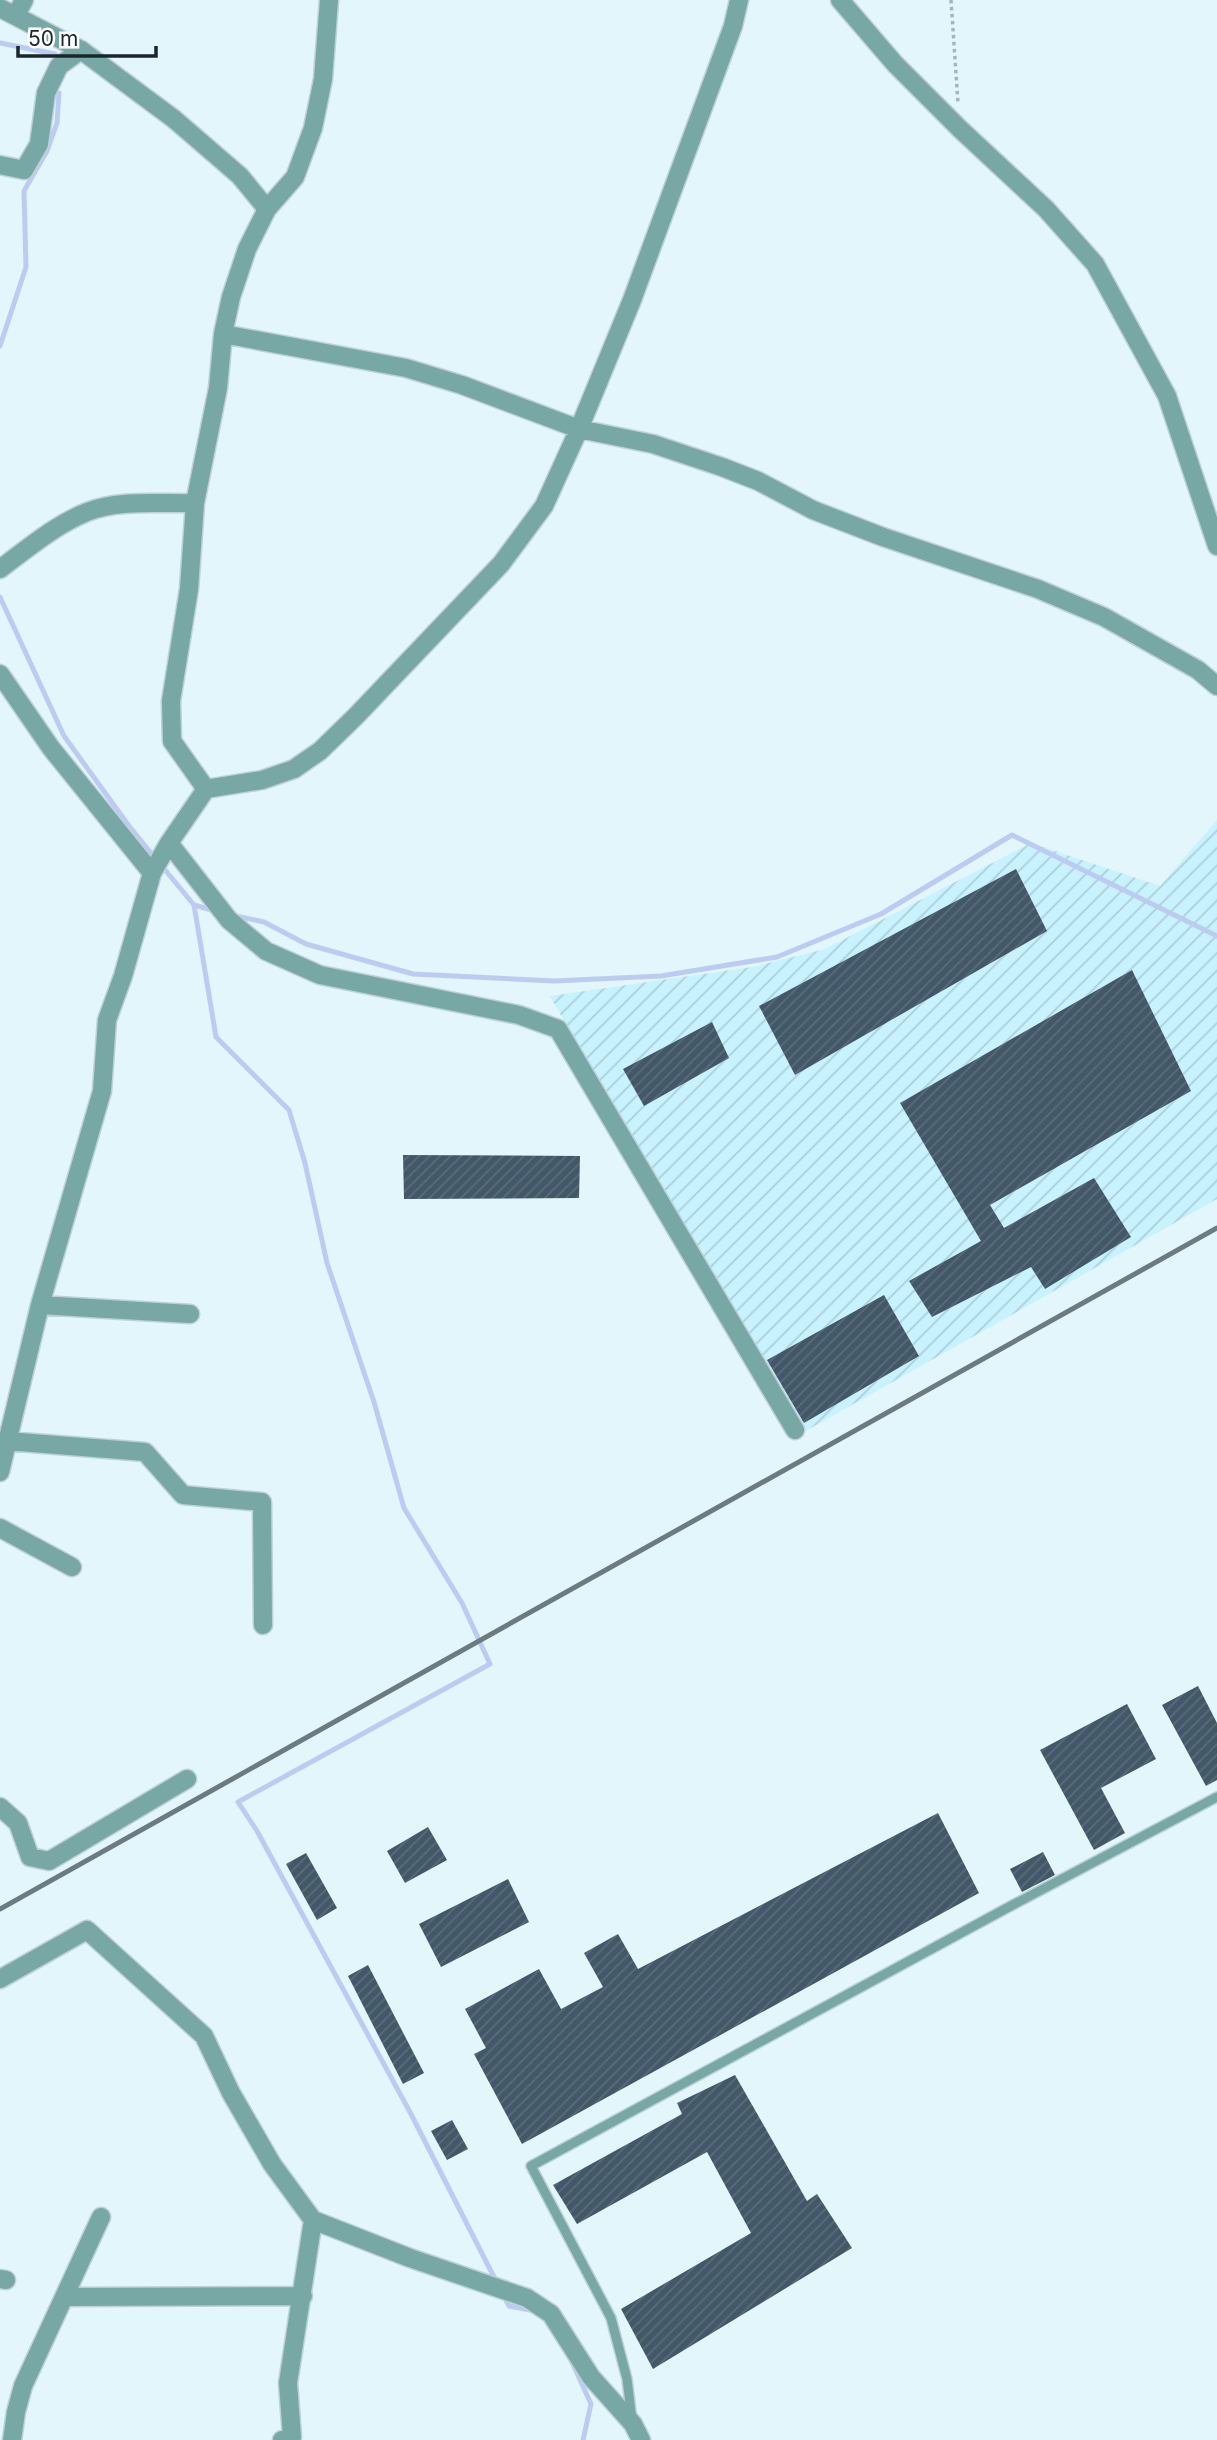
<svg xmlns="http://www.w3.org/2000/svg" width="1217" height="2440" font-family="Inter,sans-serif">
<defs>
<pattern id="industrial-furrows" width="10" height="10" patternUnits="userSpaceOnUse" patternTransform="scale(1.75)"><rect width="10" height="10" fill="#c7f2fe"/><path d="M-1 1l2-2M0 10L10 0M9 11l2-2" fill="none" stroke="#aacfda"/></pattern>
<pattern id="building-hatch" width="6" height="6" patternUnits="userSpaceOnUse" patternTransform="scale(1.75)"><rect width="6" height="6" fill="#425767"/><path d="M-1 1l2-2M0 6l6-6M5 7l2-2" fill="none" stroke="#5a6c79"/></pattern>
</defs>
<rect width="100%" height="100%" fill="#e2f6fc"/>
<!-- industrial -->
<path fill="url(#industrial-furrows)" d="M1217 820V1199L802 1433 550 996 752 967 825 949 1031 843 1160 886Z"/>
<g fill="none" stroke-linecap="round" stroke-linejoin="round">
<!-- stream -->
<path stroke="#bccbf2" stroke-width="5" d="M0 43 55 54
M0 346 26 267 24 191 47 151 57 123 59 93
M0 597 64 736 129 826 155 858
M161 865 194 905 216 1037 289 1110 305 1163 327 1263 374 1402 404 1508 462 1603 490 1664 238 1802 257 1831 411 2114 497 2283
M194 905 215 911
M231 915 264 922 306 944 413 974 554 981 661 976 777 957 881 914 1012 835 1217 936
M503 2295 509 2306 535 2311
M571 2360 591 2404 583 2440"/>
</g>
<!-- building -->
<path fill="url(#building-hatch)" d="M1016 869 1047 931 795 1075 759 1006Z
M1132 970 1191 1091 990 1205 1004 1228 1094 1178 1131 1237 1045 1289 1031 1267 932 1317 909 1281 981 1241 900 1103Z
M712 1022 729 1058 644 1106 623 1069Z
M403 1155 580 1156 579 1198 404 1199Z
M884 1295 919 1356 804 1423 767 1360Z
M1198 1686 1217 1723V1780L1206 1786 1162 1705Z
M1127 1704 1156 1759 1101 1788 1125 1833 1094 1850 1040 1750Z
M938 1813 979 1893 522 2144 474 2054 486 2048 465 2009 539 1969 561 2009 603 1987 584 1953 618 1934 638 1969Z
M428 1827 447 1860 405 1883 387 1851Z
M1043 1852 1055 1875 1022 1892 1010 1869Z
M306 1853 337 1908 317 1920 286 1864Z
M508 1879 529 1922 441 1967 419 1924Z
M368 1965 424 2073 403 2084 348 1976Z
M735 2075 807 2201 817 2194 852 2248 653 2369 621 2309 751 2233 707 2152 577 2224 553 2185 682 2114 677 2103Z
M452 2120 468 2149 447 2160 431 2131Z"/>
<g fill="none" stroke-linecap="round" stroke-linejoin="round">
<defs>
<path id="service" d="M632 2420 627 2379 611 2318 531 2166 1007 1908 1217 1797"/>
<path id="minor" d="M840 0 895 64 960 129 1046 209 1095 264 1167 396 1217 546
M16 15 24 0
M0 165 24 170 39 144 46 93 59 66 81 50
M223 334 406 368 462 385 579 429 653 444 722 467 758 481 813 510 883 537 1038 589 1104 617 1198 670 1217 686
M0 569C27 549 55 525 87 512 119 499 161 504 195 503
M0 674 51 748 152 873
M206 789 172 741 171 701 189 589 195 503 218 388 223 334 231 297 247 249 267 209 295 177 313 128 323 79 329 0
M169 843 229 920 266 951 320 975 519 1015 558 1029 795 1430
M40 1305 190 1314
M7 1441 145 1452 183 1495 262 1502 263 1625
M0 1472 40 1305 102 1091 107 1020 123 976 152 873 169 843 206 789 262 780 294 769 320 751 356 716 501 564 544 506 579 429 632 300 733 26 739 0
M0 1528 72 1567
M0 1807 18 1823 30 1857 49 1861 187 1779
M0 1979 87 1930 204 2036 231 2093 272 2164 313 2220 410 2258 527 2298 551 2314 591 2377 633 2424 641 2440
M0 2279 6 2280
M64 2297 303 2296
M12 2440 16 2412 23 2386 101 2217
M282 2440 292 2437 288 2383 313 2220"/>
<path id="tertiary" d="M0 8 81 50 174 119 240 176 267 209"/>
</defs>
<!-- service casing -->
<use href="#service" stroke="#bed1d6" stroke-width="12"/>
<!-- minor casing -->
<use href="#minor" stroke="#bed1d6" stroke-width="21"/>
<!-- tertiary casing -->
<use href="#tertiary" stroke="#bed1d6" stroke-width="21"/>
<!-- path -->
<path stroke="#a4b6bb" stroke-width="3.5" stroke-dasharray="3.5 3.5" stroke-linecap="butt" d="M951 0 958 103"/>
<!-- service -->
<use href="#service" stroke="#77a8a5" stroke-width="9"/>
<!-- minor -->
<use href="#minor" stroke="#77a8a5" stroke-width="18"/>
<!-- tertiary -->
<use href="#tertiary" stroke="#77a8a5" stroke-width="18"/>
<!-- rail -->
<path stroke="#6c7b80" stroke-width="5" d="M0 1909 1217 1228"/>
</g>
<!-- scale -->
<path d="M18 46v10h138v-10" fill="none" stroke="#1a262a" stroke-width="3.5"/>
<text x="28" y="46" font-size="21" fill="#1a262a" stroke="#ffffff" stroke-width="5" paint-order="stroke">50 m</text>
</svg>
